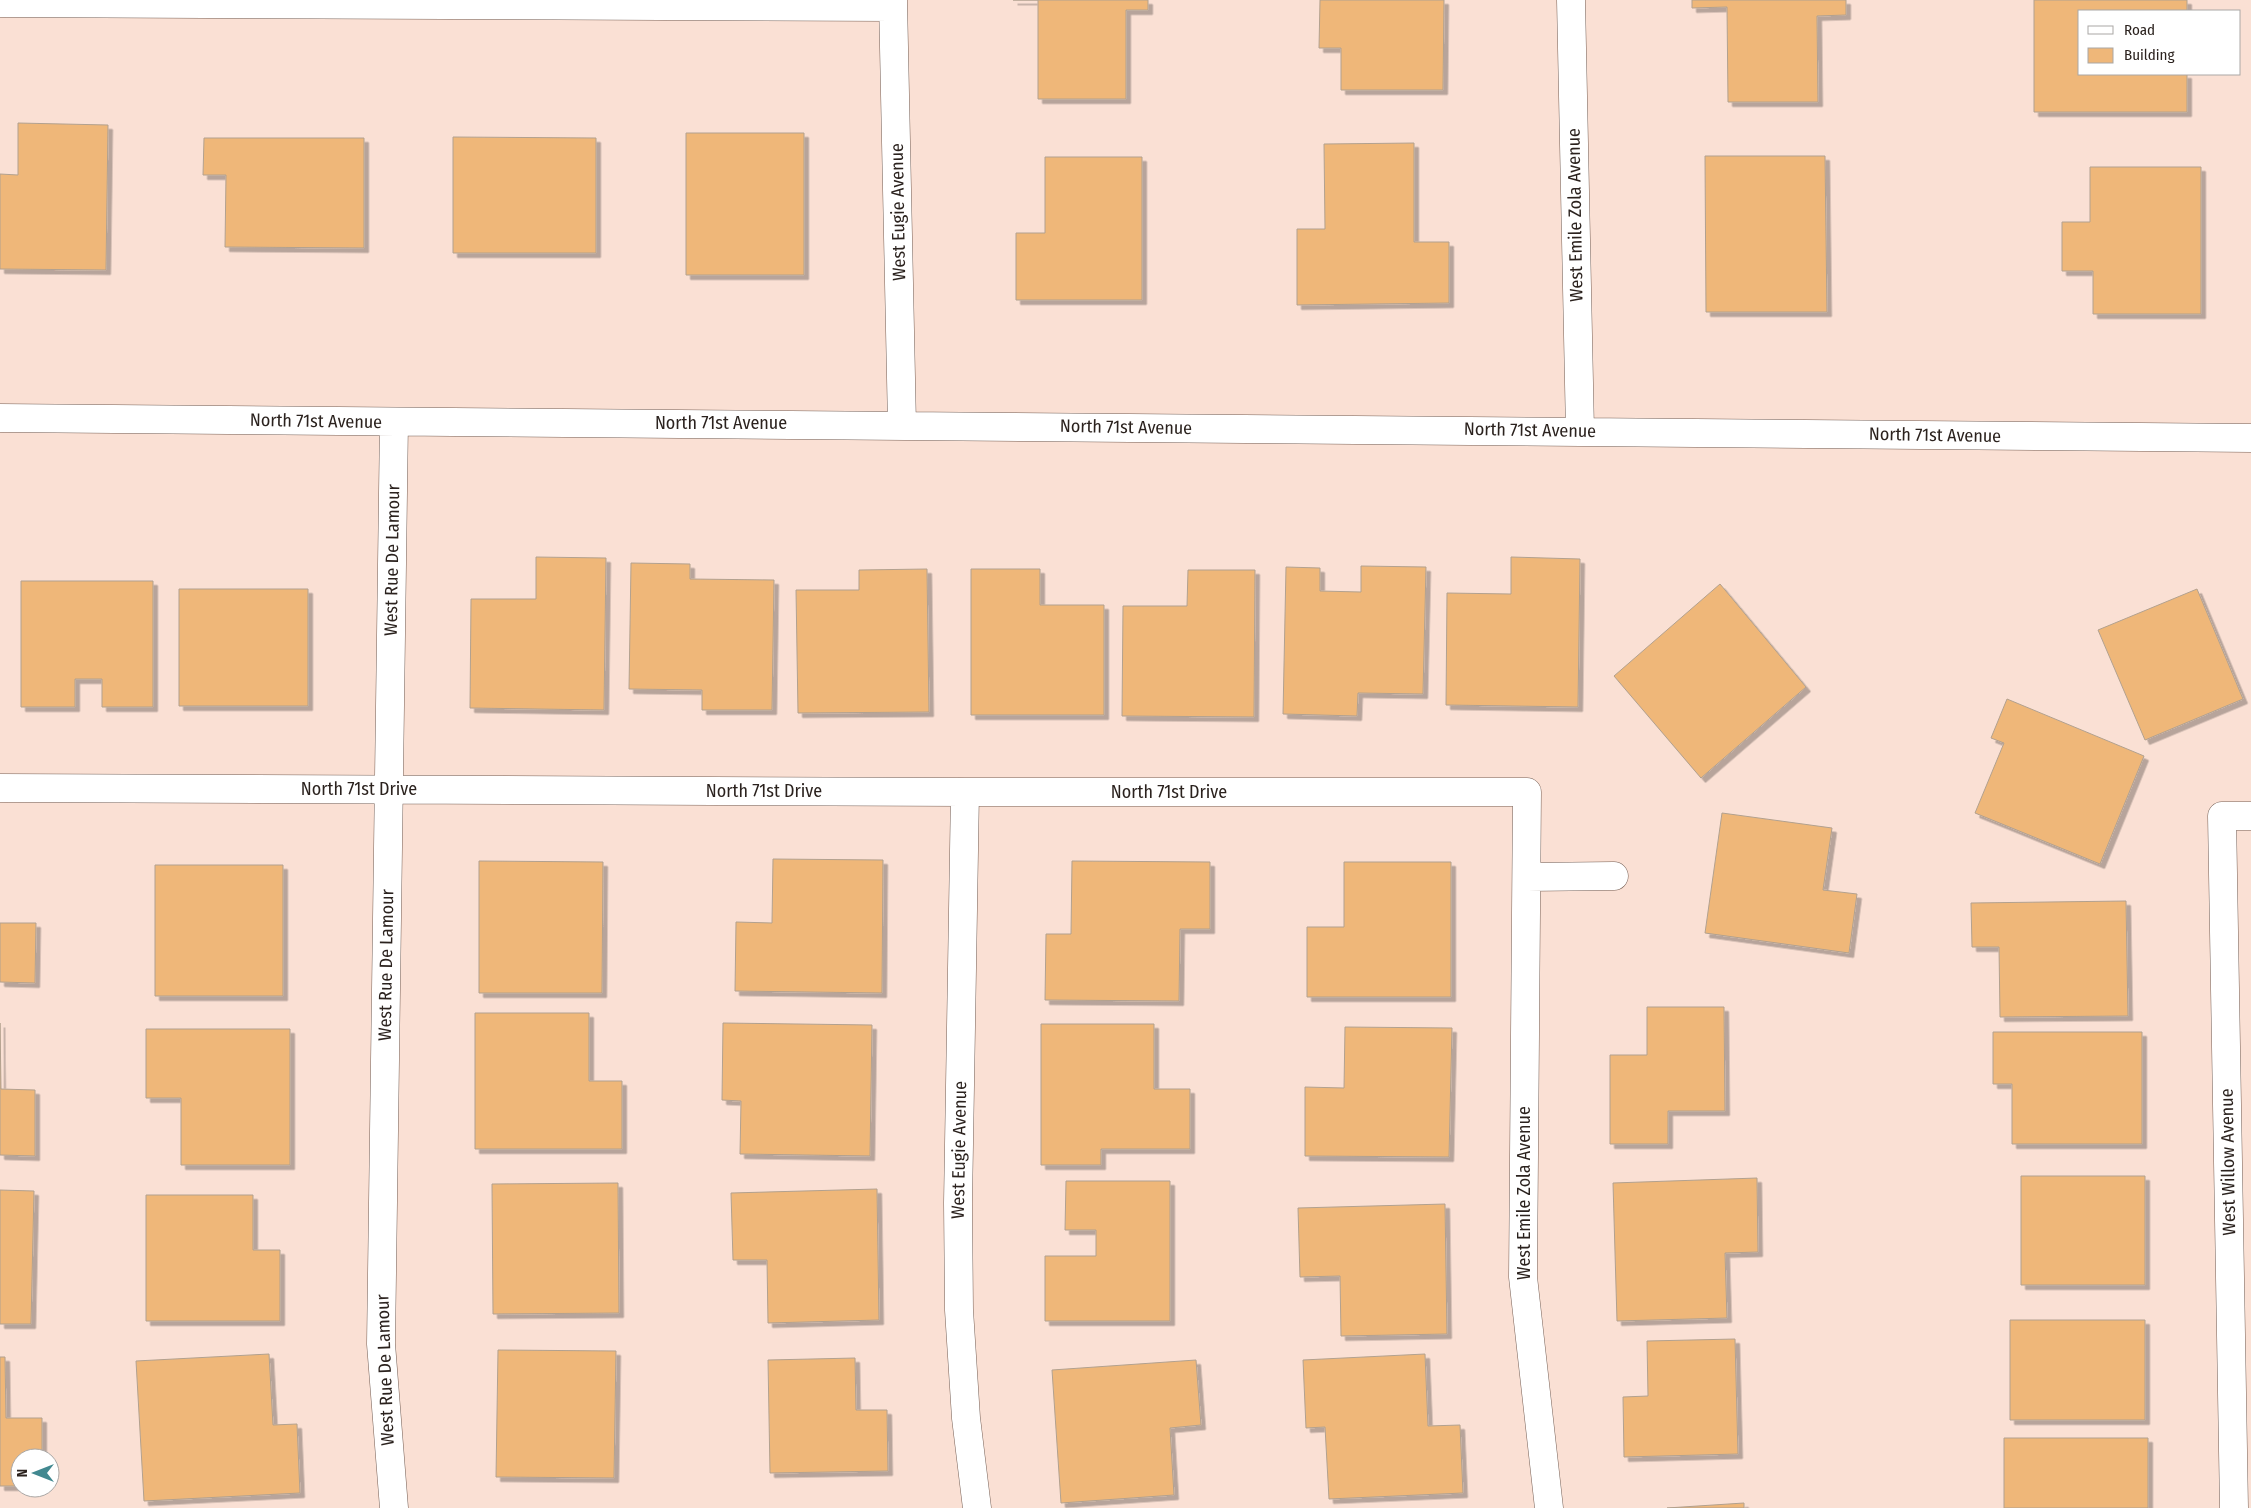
<svg xmlns="http://www.w3.org/2000/svg" width="2251" height="1508" font-family="'Fira Sans Condensed',sans-serif">
<defs>
<filter id="shadow"><feDropShadow dx="4.5" dy="4.5" stdDeviation="0" flood-color="#0004"/></filter>
</defs>
<rect width="100%" height="100%" fill="#fae0d4"/>
<!-- building -->
<path fill="#efb779" stroke="#b2a18f" filter="url(#shadow)" d="M1013 0H1148V10H1126V99H1038V0Z
M1320 0H1444L1443 90H1341V48H1319Z
M1692 0H1846V15L1817 16 1818 102H1728L1727 7 1692 8Z
M2034 0H2187V11H2080V74H2187V112H2034Z
M18 123 108 125 106 270 0 269V174L18 175Z
M686 133H804V275H686Z
M453 137 596 138V253H453Z
M204 138H364V248L225 247 226 175H203Z
M1414 143V242H1449V303L1297 305V229H1325L1324 144Z
M1705 156H1825L1827 312H1706Z
M1045 157H1142V300H1016V233H1045Z
M2090 167H2201V314H2093V271H2062V222H2090Z
M536 557 606 558 604 710 470 708 471 599H536Z
M1511 557 1580 559 1578 707 1446 705 1447 593 1511 594Z
M631 563 690 564V579L774 580 772 710H702V690L629 689Z
M1361 566 1426 567 1423 694 1358 693 1357 716 1283 714 1286 567 1320 568V591L1361 592Z
M927 569 929 712 798 713 796 590H859V570Z
M971 569H1040V605H1104V715H971Z
M1188 570H1255L1254 717 1122 716 1123 606H1187Z
M21 581H153V707H102V679H75V707H21Z
M1720 584 1806 687 1701 778 1614 676Z
M179 589H308V706H179Z
M2197 589 2243 699 2145 740 2098 630Z
M2007 699 2144 756 2100 864 1975 813 2004 743 1991 738Z
M1722 813 1832 828 1823 890 1857 894 1849 953 1705 933Z
M773 859 883 860 882 993 735 991 736 922 772 923Z
M479 861 603 862 602 993H479Z
M1072 861 1210 862V929H1180L1179 1001 1045 1000 1046 934H1071Z
M1344 862H1451V997H1307V927H1344Z
M155 865H283V996H155Z
M2126 901 2128 1016 2000 1017 1999 947H1972L1971 903Z
M0 923H36L35 983 0 982Z
M1647 1007H1724L1725 1111H1668V1144H1610V1055H1647Z
M475 1013H589V1081H622V1149H475Z
M0 1023 1 1089 35 1090V1156L0 1155Z
M723 1023 872 1025 870 1156 740 1154 741 1101 722 1100Z
M1041 1024H1154V1089H1190V1149H1101V1165H1041Z
M1345 1027 1452 1028 1449 1157 1305 1156V1087L1344 1088Z
M146 1029H290V1165H181V1098H146Z
M1993 1032H2142V1144H2012V1084H1993Z
M2021 1176H2145V1285H2021Z
M1757 1178 1758 1252 1725 1253 1727 1318 1617 1321 1613 1183Z
M1066 1181H1170V1321H1045V1256H1096V1230H1065Z
M618 1183 619 1313 493 1314 492 1184Z
M877 1189 879 1320 768 1323 767 1260H733L731 1193Z
M0 1190 34 1191 31 1324H0Z
M146 1195H253V1250H280V1321H146Z
M1445 1204 1447 1334 1341 1336 1340 1276 1300 1277 1298 1208Z
M2010 1320H2145V1420H2010Z
M1735 1339 1738 1454 1624 1457 1623 1397 1648 1396 1647 1341Z
M498 1350 616 1351 614 1478 496 1477Z
M269 1354 273 1425 297 1424 300 1493 144 1501 136 1361Z
M1425 1354 1428 1426 1460 1425 1463 1493 1329 1499 1325 1427 1306 1428 1303 1360Z
M0 1357H5L6 1418H42V1458H20V1486H0Z
M855 1358 856 1410H887L888 1471 770 1473 768 1360Z
M1196 1360 1201 1425 1170 1428 1174 1495 1061 1503 1052 1370Z
M2004 1438H2148V1508H2004Z
M1744 1503V1508H1667Z"/>
<g fill="none" stroke-linecap="round" stroke-linejoin="round">
<defs>
<path id="minor" d="M893 0 902 425
M1571 0 1580 431
M0 3 893 7
M0 418 2251 438
M394 422 381 1344 394 1508
M0 788 965 792H1527L1523 1277 1549 1508
M965 792 958 1203 959 1310 966 1418 977 1508
M1527 877 1614 876
M2234 1508 2222 816H2251"/>
</defs>
<!-- minor casing -->
<use href="#minor" stroke="#755f55" stroke-width="29"/>
<!-- minor -->
<use href="#minor" stroke="#fff" stroke-width="28"/>
</g>
<g text-anchor="middle" dominant-baseline="central" stroke-width="4.5" stroke-linejoin="round" paint-order="stroke">
<!-- street labels -->
<g font-size="18" fill="#2b221e" stroke="#fff">
<text transform="translate(898 212) rotate(-91)">West Eugie Avenue</text>
<text transform="translate(1575 215) rotate(-91)">West Emile Zola Avenue</text>
<text transform="translate(316 421) rotate(1)">North 71st Avenue</text>
<text x="721" y="423">North 71st Avenue</text>
<text transform="translate(1126 427) rotate(1)">North 71st Avenue</text>
<text transform="translate(1530 430) rotate(1)">North 71st Avenue</text>
<text transform="translate(1935 435) rotate(1)">North 71st Avenue</text>
<text transform="translate(392 560) rotate(-89)">West Rue De Lamour</text>
<text x="359" y="789">North 71st Drive</text>
<text x="764" y="791">North 71st Drive</text>
<text x="1169" y="792">North 71st Drive</text>
<text transform="translate(386 965) rotate(-89)">West Rue De Lamour</text>
<text transform="translate(959 1150) rotate(-89)">West Eugie Avenue</text>
<text transform="translate(2228 1162) rotate(-91)">West Willow Avenue</text>
<text transform="translate(1524 1193) rotate(-90)">West Emile Zola Avenue</text>
<text transform="translate(385 1370) rotate(-92)">West Rue De Lamour</text>
</g>
</g>
<!-- legend -->
<rect x="2078" y="10" width="162" height="65" fill="#ffffff" stroke="#aaa7a5"/>
<rect x="2088" y="26" width="25" height="8" fill="#ffffff" stroke="#aaa7a5"/>
<text x="2124" y="35" font-size="15" fill="#2b221e">Road</text>
<rect x="2088" y="48" width="25" height="15" fill="#efb779" stroke="#aaa7a5"/>
<text x="2124" y="60" font-size="15" fill="#2b221e">Building</text>
<!-- north arrow -->
<g transform="translate(35 1473) rotate(270)"><circle r="24" fill="#ffffff" stroke="#aaa7a5"/>
<path d="M0-4L9 19L0 12L-9 19Z" fill="#418890"/>
<text y="-8" font-size="14" font-weight="bold" text-anchor="middle" fill="#2b221e">N</text>
</g>
</svg>
